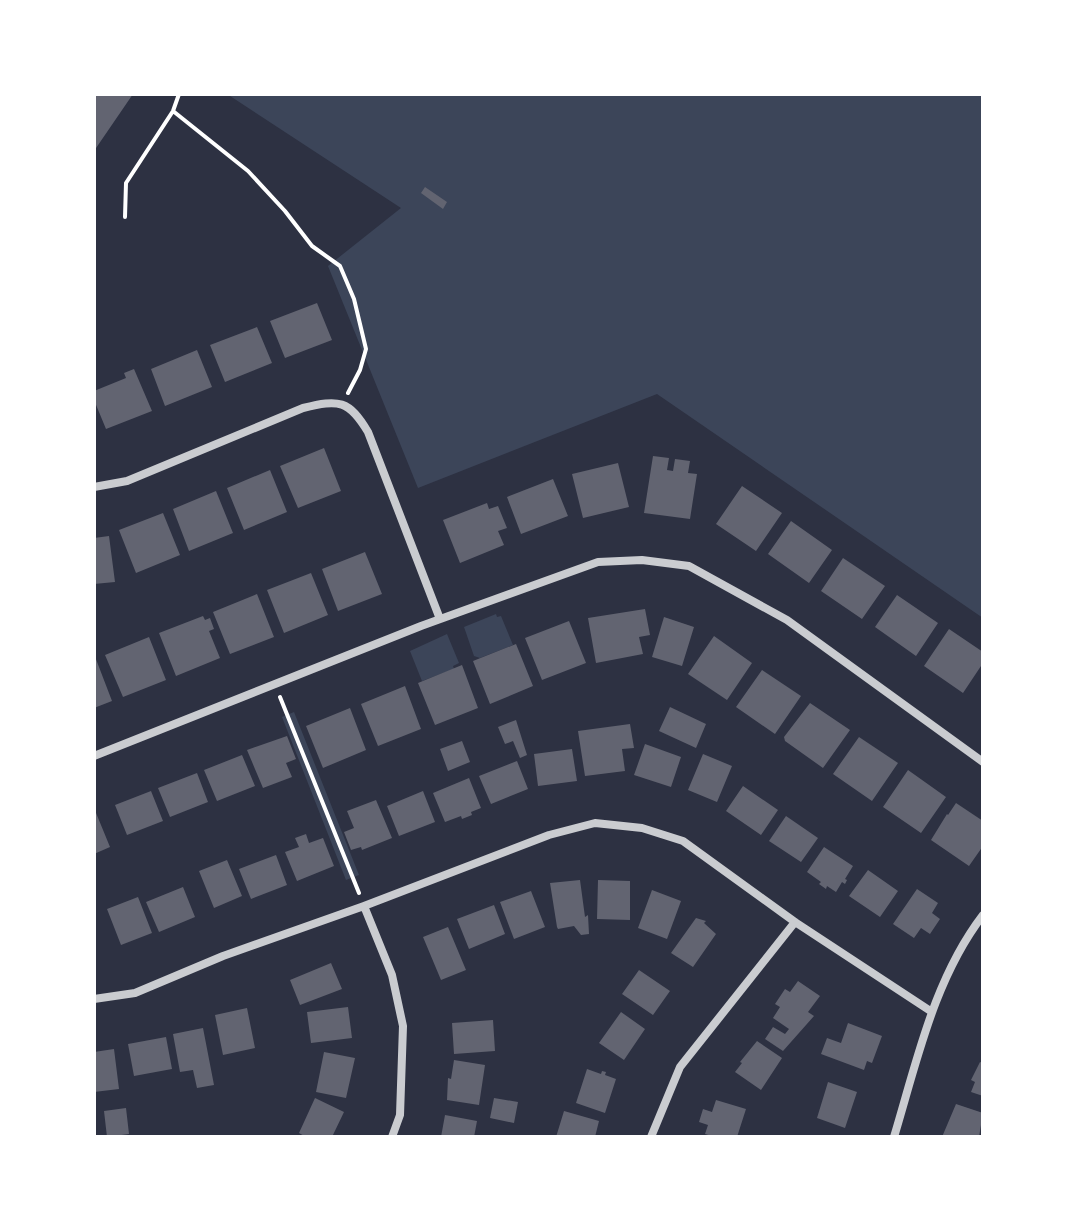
<svg xmlns="http://www.w3.org/2000/svg" width="1077" height="1231" font-family="Raleway,sans-serif">
<rect width="100%" height="100%" fill="#2d3142"/>
<!-- green -->
<path fill="#3c4559" d="M227 94H983V618L657 394 418 488 328 266 401 208Z
M496 614 497 617 501 616 513 645 480 658 474 656 464 627Z
M447 634 459 663 453 666 454 669 422 681 410 651Z
M294 712 359 875 346 880 282 717Z"/>
<!-- building -->
<path fill="#626471" d="M94 94H133L94 151Z
M425 187 447 202 443 209 421 193Z
M317 303 332 340 285 358 270 321Z
M257 327 272 363 225 382 210 345Z
M197 350 212 387 165 406 151 369Z
M134 369 152 411 106 429 94 400V391L126 378 124 373Z
M324 448 341 491 298 508 280 466Z
M653 456 669 458 667 470 673 471 675 459 690 461 688 473 697 474 690 519 644 513Z
M618 463 629 507 583 518 572 474Z
M270 470 287 512 244 530 227 488Z
M553 479 568 516 521 534 507 497Z
M742 486 782 513 756 551 716 524Z
M216 491 233 533 189 551 173 509Z
M487 503 489 509 498 506 507 528 498 531 504 545 460 563 443 520Z
M163 513 180 555 136 573 119 530Z
M791 521 832 550 809 583 768 554Z
M109 536 115 582 94 584V538Z
M365 552 382 594 338 611 322 569Z
M843 558 885 586 862 619 821 591Z
M311 573 328 615 284 633 267 590Z
M257 594 274 637 230 654 213 612Z
M897 595 938 623 916 656 875 627Z
M645 609 650 635 639 637 643 654 596 663 588 618Z
M203 616 205 620 210 618 214 629 209 631 220 658 176 676 159 633Z
M664 617 694 627 682 666 652 657Z
M569 621 586 663 542 680 525 638Z
M949 629 983 652V663L963 693 924 666Z
M714 636 752 663 727 700 688 674Z
M149 637 166 680 123 697 105 655Z
M516 644 533 686 490 704 473 661Z
M94 654 112 701 94 708Z
M462 665 478 708 435 725 418 683Z
M762 670 801 696 775 734 736 707Z
M405 686 421 729 378 746 361 704Z
M810 703 850 730 823 768 785 741 784 737Z
M670 707 706 724 696 748 659 731Z
M350 708 366 750 323 768 306 726Z
M516 720 527 755 520 758 513 741 505 744 498 727Z
M630 724 634 748 622 749 625 771 585 776 578 731Z
M287 736 296 759 286 763 292 777 263 788 247 750Z
M859 737 898 763 872 801 833 774Z
M462 741 470 762 448 771 440 749Z
M645 744 681 757 671 787 634 775Z
M572 749 577 781 538 786 534 754Z
M703 754 732 766 717 802 688 790Z
M242 755 255 786 217 801 204 770Z
M517 761 528 789 491 804 479 776Z
M908 770 946 797 921 833 883 807Z
M197 773 208 802 170 817 158 788Z
M469 778 481 808 471 812 472 815 462 819 461 816 445 822 433 793Z
M743 786 778 810 761 835 726 811Z
M151 791 163 821 127 835 115 805Z
M423 791 435 822 399 836 387 806Z
M376 800 392 838 362 850 361 847 351 850 344 832 354 828 347 811Z
M956 803 983 821V846L969 866 931 840 947 814 948 815Z
M94 808 110 847 94 854Z
M786 816 818 838 801 862 769 841Z
M306 834 309 843 323 838 334 866 297 881 285 852 299 847 295 838Z
M824 847 853 866 845 879 847 880 845 884 842 882 836 892 827 886 826 889 819 884 821 882 807 872Z
M276 855 287 885 251 899 239 869Z
M227 860 242 896 214 908 199 871Z
M868 870 898 891 880 917 849 896Z
M580 880 585 917 588 915 589 934 581 935 574 926 558 929 557 927 550 883Z
M598 880 630 881V920L597 919Z
M183 887 195 917 159 932 146 902Z
M917 889 938 903 932 913 940 919 930 934 921 928 914 938 893 924Z
M652 890 681 901 667 939 638 928Z
M531 891 545 927 514 939 500 902Z
M138 897 152 933 121 945 107 909Z
M494 905 505 934 469 949 457 919Z
M696 918 706 921 704 923 716 934 693 967 671 953Z
M448 927 466 970 441 980 423 937Z
M331 963 342 989 300 1005 290 980Z
M639 970 670 991 653 1015 622 994Z
M798 981 820 996 808 1012 814 1016 783 1051 765 1039 773 1027 785 1034 789 1029 773 1018 780 1007 775 1004 785 989 790 992Z
M348 1007 352 1038 311 1043 307 1012Z
M247 1008 255 1048 223 1055 215 1015Z
M621 1012 645 1029 624 1060 599 1043Z
M493 1020 495 1051 454 1054 452 1023Z
M848 1023 882 1036 872 1063 867 1061 864 1070 821 1054 827 1038 841 1043Z
M203 1028 214 1085 197 1088 193 1070 180 1072 173 1034Z
M166 1037 172 1069 134 1076 128 1044Z
M757 1041 782 1058 761 1090 735 1072 742 1063 740 1062Z
M114 1049 119 1089 94 1092V1052Z
M324 1052 355 1058 346 1098 316 1092Z
M454 1060 485 1065 479 1105 447 1100 448 1078 451 1079Z
M980 1062 983 1063V1096L971 1092 975 1082 971 1080Z
M587 1069 601 1074 602 1071 606 1072 605 1075 616 1079 605 1113 576 1103Z
M828 1082 857 1092 845 1128 817 1118Z
M315 1098 344 1112 332 1137H306L299 1133Z
M494 1098 518 1102 514 1123 490 1118Z
M716 1100 746 1109 737 1137H715L705 1134 708 1125 699 1122 703 1109 712 1112Z
M956 1104 983 1113 979 1137H942Z
M126 1108 129 1134 107 1137 104 1111Z
M564 1111 599 1121 595 1137H556Z
M445 1115 477 1121 474 1137H441Z"/>
<g fill="none" stroke-linecap="round" stroke-linejoin="round">
<!-- path -->
<path stroke="#fff" stroke-width="4" d="M173 111 248 171 285 211 312 246 340 266 354 299 366 349 360 370 348 393
M125 217 126 183 173 111 179 94
M280 697 359 893"/>
<!-- minor -->
<path stroke="#caccd0" stroke-width="8" d="M94 487 127 481 303 408C339 399 349 400 368 432L440 619
M94 756 421 626 598 562 642 560 689 566 787 620 983 762
M364 906 392 975 403 1026 400 1115 392 1137
M94 999 135 993 223 956 364 906 549 835 595 823 642 828 683 841 795 922 932 1012
M651 1137 680 1067 795 922
M894 1137C917 1061 934 979 983 915"/>
</g>
<!-- border -->
<rect width="1077" height="1231" fill="none" stroke="#ffffff" stroke-width="192"/>
</svg>
